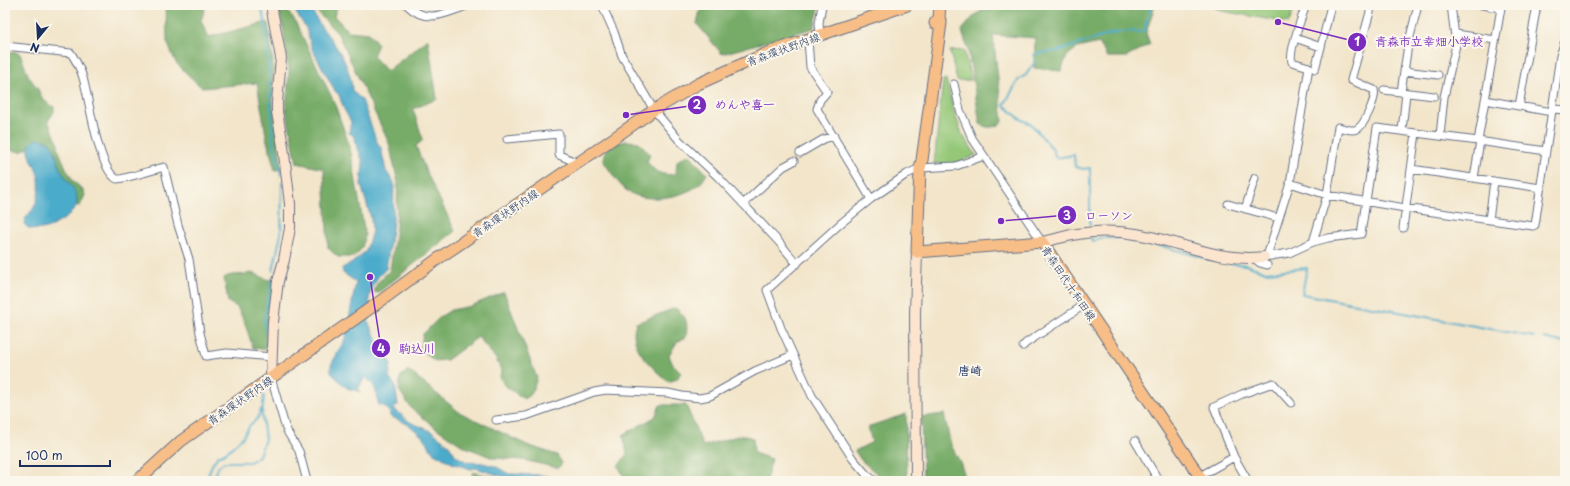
<svg xmlns="http://www.w3.org/2000/svg" width="1570" height="486" font-family="'Playpen Sans','Klee One',sans-serif">
<rect width="100%" height="100%" fill="#fbf7ec"/>
<filter id="ink" filterUnits="userSpaceOnUse"><feTurbulence type="fractalNoise" baseFrequency=".025" numOctaves="2"/><feDisplacementMap in="SourceGraphic" scale="8" xChannelSelector="R" yChannelSelector="G"/><feConvolveMatrix kernelMatrix="1 2 1 2 8 2 1 2 1" color-interpolation-filters="sRGB"/></filter>
<filter id="wash" filterUnits="userSpaceOnUse"><feTurbulence type="fractalNoise" baseFrequency=".012" numOctaves="4" result="noise"/><feDisplacementMap in="SourceGraphic" scale="16" xChannelSelector="R" yChannelSelector="G"/><feGaussianBlur stdDeviation="0.9" result="paint"/><feColorMatrix in="noise" values="0 0 0 0 0 0 0 0 0 0 0 0 0 0 0 0 0 1.4 0 .05"/><feComposite in="paint" operator="in"/></filter>
<g filter="url(#wash)">
<rect width="100%" height="100%" fill="#f2e5ca"/>
<!-- green -->
<path fill="#94c778" stroke="#587b6b" d="M1209 5H1295L1289 23 1222 11Z
M964 50 971 80 957 81 950 51Z
M946 79 953 109 962 134 976 155 954 164H934L943 80Z"/>
<!-- forest -->
<path fill="#77ac68" stroke="#496e63" d="M166 5H206L201 21 209 37 268 22 273 61V103L282 169 275 170 267 141 257 83 202 88 176 63 167 42Z
M277 5H282L294 19 334 102 350 147 365 235 362 248 354 257H338L328 248 324 169 297 163 286 109 289 70 283 28Z
M314 5H338L334 16 348 31 369 33 378 44 373 56 387 71 428 39 437 99 413 109 423 140 416 146 425 169 455 231 378 293 374 292 377 283 390 270 396 227 398 183 389 143 338 34 318 13Z
M708 5H818L819 8 814 28 722 54 697 24 700 10Z
M990 5H1155L1146 33 1150 44 1127 57H1107L1099 43 1077 48 1067 56 1061 71 1034 68 1035 38 993 35 1003 122C995 128 988 129 980 124L968 49 963 35 962 30 974 16Z
M13 51 20 54 29 77 38 89 41 96 48 104 54 107V112L48 121 58 142V149L66 168 73 181 82 189 85 195 80 206 67 204 35 144 21 152 5 149V135L8 130C2 113 3 89 10 73L5 74V54Z
M626 141 639 142 650 154 647 162C656 173 662 176 676 174L677 161 689 154 707 174C704 178 702 183 697 186 681 198 643 204 626 190 617 183 610 170 603 161L605 150 615 144Z
M251 273C260 275 266 280 274 281L269 350 253 348 244 321 237 307 228 302 224 278C230 273 243 276 251 273Z
M504 292 537 378 532 393 524 399 504 385 500 377 501 370 496 359 478 337 447 360 435 361 420 350 423 334 440 317 451 310 471 306Z
M675 308C687 316 688 323 686 337L677 342 669 355 672 363 681 372 677 379 668 382C652 367 627 347 636 323Z
M408 370 459 412 527 445 557 455 562 464 558 468 523 460 493 458 463 446 436 428 411 408 399 390 400 377Z
M660 405H686L703 446 741 435 753 438 754 453 772 459 766 480 750 481H627L618 466 627 454 623 435 655 417Z
M906 414 907 481H885L861 460 855 451 872 442 868 428 873 425Z
M944 414 951 445 960 462 965 476 963 481 948 478 938 481H923L921 417Z
M473 472 511 481H476L472 477Z"/>
<!-- water -->
<path fill="#4cabcb" stroke="#346d94" d="M291 5H311C314 20 326 32 335 45 344 57 352 76 352 91L362 100 376 140 381 148 386 171 394 182 393 223 386 269 378 277 372 287 369 298 371 315 368 322 378 342 384 346 391 364 389 378 395 385 398 405 394 407 395 410 410 422 433 432 449 445 456 456 467 462 482 463 495 466 509 474 541 475 563 480 576 481H531L504 477 476 468 471 469 452 463 434 453 422 436 409 425 390 416 389 410 382 405 379 406C375 392 378 387 365 377L358 389 361 392 347 388 331 373V365L345 339 356 282 343 273 342 268 352 263 366 251 372 231 371 218 361 185 363 162 353 135 349 133 351 122 344 109 339 95 335 91 312 49 306 28Z
M37 139C41 139 46 140 49 142 56 148 57 162 61 170 65 179 75 187 77 197 77 199 77 204 76 206 70 220 35 239 24 224 25 216 29 215 33 209 38 200 40 188 39 179 38 166 18 147 37 139Z"/>
<g fill="none" stroke-linecap="round" stroke-linejoin="round">
<!-- stream -->
<path stroke="#4cabcb" stroke-width="2" d="M261 5 266 29 273 142 281 175
M1090 225V168L1084 169 1075 167 1074 155 1056 158 1052 148 1031 124 1019 118 1004 105 1019 79 1026 75 1034 63V54L1058 51 1110 34 1129 31 1137 32 1144 31 1151 5
M1091 236 1092 242 1099 238H1133L1205 258 1229 263 1246 265 1266 272 1307 268 1302 294 1534 337
M273 271 281 234 282 182
M1544 338 1565 343
M267 350V337L264 320 272 278
M206 481 212 465 217 457 228 451 243 437 250 425 257 419 262 408
M213 481 218 467 224 462H250L258 457 260 453 265 439 262 415 264 396"/>
</g>
</g>
<g filter="url(#ink)">
<g fill="none" stroke-linecap="round" stroke-linejoin="round">
<defs>
<path id="street" d="M407 5C428 26 446 12 470 5
M602 5 614 32 622 56 654 110 679 140 718 177 778 241 797 264
M1456 34 1495 40
M820 35 819 23 822 5
M1295 38 1321 47 1331 5
M808 40 810 67 827 92 820 100 817 109 871 199
M5 46 71 53C76 61 81 69 83 78 89 97 98 170 117 179 121 180 157 169 164 167L178 225 189 259 200 333 206 356 227 353 272 357
M1315 69 1321 47
M1404 71 1438 75
M954 84 960 110 972 138 1042 242
M1384 90 1434 96
M1401 92 1408 45 1418 5
M1485 100 1552 112
M1519 106 1537 5
M1553 109 1565 110
M1402 131 1406 93
M1440 136 1444 97 1456 45 1451 5
M507 139 559 134V155L578 163
M1478 141 1501 8 1482 5
M800 153 824 139 834 136
M1411 169 1541 188
M1474 178 1480 141
M1290 183 1327 195 1405 208 1533 226 1535 225 1560 56 1565 41
M743 204 783 167 794 161
M1228 204 1278 218
M1245 209 1255 178
M1489 220 1494 181
M1403 228 1416 133
M1313 242 1327 195 1338 127C1343 128 1352 132 1357 129 1364 126 1377 97 1374 90L1351 80 1372 5
M1267 256 1290 183 1309 67 1292 62C1288 53 1302 16 1306 5
M1264 257 1289 253 1313 242 1328 238 1361 234 1377 128 1478 141 1546 151
M1255 259 1260 263 1267 265
M1023 346 1026 343 1084 305
M271 378 285 426 288 433 299 451 307 481
M496 420 526 416 594 392 606 390 668 393 682 396 700 398 710 396 755 371 793 355
M1135 441 1159 481
M1200 476 1234 457
M875 481 866 474 853 459 812 396 781 328 767 290 840 224 871 199 907 174 920 168 956 166 984 156
M1248 481 1234 457 1214 407 1242 394 1273 383 1291 403"/>
<path id="secondary" d="M271 5 281 58 277 102V112L283 146 290 204V228L284 260 278 281 273 322 271 378
M1042 242C1052 240 1062 237 1072 235 1093 231 1114 230 1136 234 1179 241 1220 263 1264 257
M916 481 915 314 917 252"/>
<path id="primary" d="M939 18 941 23 922 160 920 168 917 252 1042 242 1203 481
M935 23 939 18 940 5
M137 481 181 441 382 300 439 258 591 154 654 110 698 84 765 54 907 5"/>
</defs>
<!-- street casing -->
<use href="#street" stroke="#666f84" stroke-width="9"/>
<!-- secondary casing -->
<use href="#secondary" stroke="#666f84" stroke-width="12"/>
<!-- primary casing -->
<use href="#primary" stroke="#666f84" stroke-width="13"/>
<!-- street -->
<use href="#street" stroke="#fff" stroke-width="7"/>
<!-- secondary -->
<use href="#secondary" stroke="#fce5cf" stroke-width="10"/>
<!-- primary -->
<use href="#primary" stroke="#f7be88" stroke-width="11"/>
</g>
</g>
<g text-anchor="middle" dominant-baseline="central" stroke-width="4" stroke-linejoin="round" paint-order="stroke">
<!-- street labels -->
<g font-size="11" fill="#1b2f5e" stroke="#fbf7ec">
<text transform="translate(783 49) rotate(-20)">青森環状野内線</text>
<text transform="translate(505 213) rotate(-34)">青森環状野内線</text>
<text transform="translate(1069 283) rotate(56)">青森田代十和田線</text>
<text transform="translate(240 400) rotate(-35)">青森環状野内線</text>
</g>
<!-- neighbourhood labels -->
<g font-size="12" font-weight="bold" fill="#1b2f5e" stroke="#fbf7ec">
<text x="970" y="370">唐崎</text>
</g>
</g>
<!-- callouts -->
<path fill="none" stroke="#7b2cbf" stroke-width="1.5" d="M1278 22L1357 42M626 115L697 105M1001 221L1067 215M370 277L381 348"/>
<g fill="#7b2cbf" stroke="#fbf7ec" stroke-width="1.5">
<circle cx="1278" cy="22" r="4"/>
<circle cx="626" cy="115" r="4"/>
<circle cx="1001" cy="221" r="4"/>
<circle cx="370" cy="277" r="4"/>
<circle cx="1357" cy="42" r="10"/>
<circle cx="697" cy="105" r="10"/>
<circle cx="1067" cy="215" r="10"/>
<circle cx="381" cy="348" r="10"/>
</g>
<g font-size="12" text-anchor="middle" font-weight="bold" fill="#fff">
<text x="1357" y="46">1</text>
<text x="697" y="109">2</text>
<text x="1067" y="220">3</text>
<text x="381" y="353">4</text>
</g>
<g font-size="12" text-anchor="middle" font-weight="bold" fill="#7b2cbf" stroke="#fbf7ec" stroke-width="4" stroke-linejoin="round" paint-order="stroke">
<text x="1429" y="46">青森市立幸畑小学校</text>
<text x="745" y="109">めんや喜一</text>
<text x="1109" y="220">ローソン</text>
<text x="417" y="353">駒込川</text>
</g>
<!-- margin -->
<rect width="1570" height="486" fill="none" stroke="#fbf7ec" stroke-width="20"/>
<!-- north arrow -->
<g transform="translate(38 38) rotate(198)" stroke="#fbf7ec" stroke-width="3" paint-order="stroke">
<path d="M0-3L7 15L0 10L-7 15Z" fill="#1b2f5e"/>
<text y="-6" font-size="11" font-weight="bold" text-anchor="middle" fill="#1b2f5e">N</text>
</g>
<!-- scale -->
<path d="M20 460v6h90v-6" fill="none" stroke="#1b2f5e" stroke-width="2"/>
<text x="26" y="460" font-size="12" fill="#1b2f5e" stroke="#fbf7ec" stroke-width="3" paint-order="stroke">100 m</text>
</svg>
